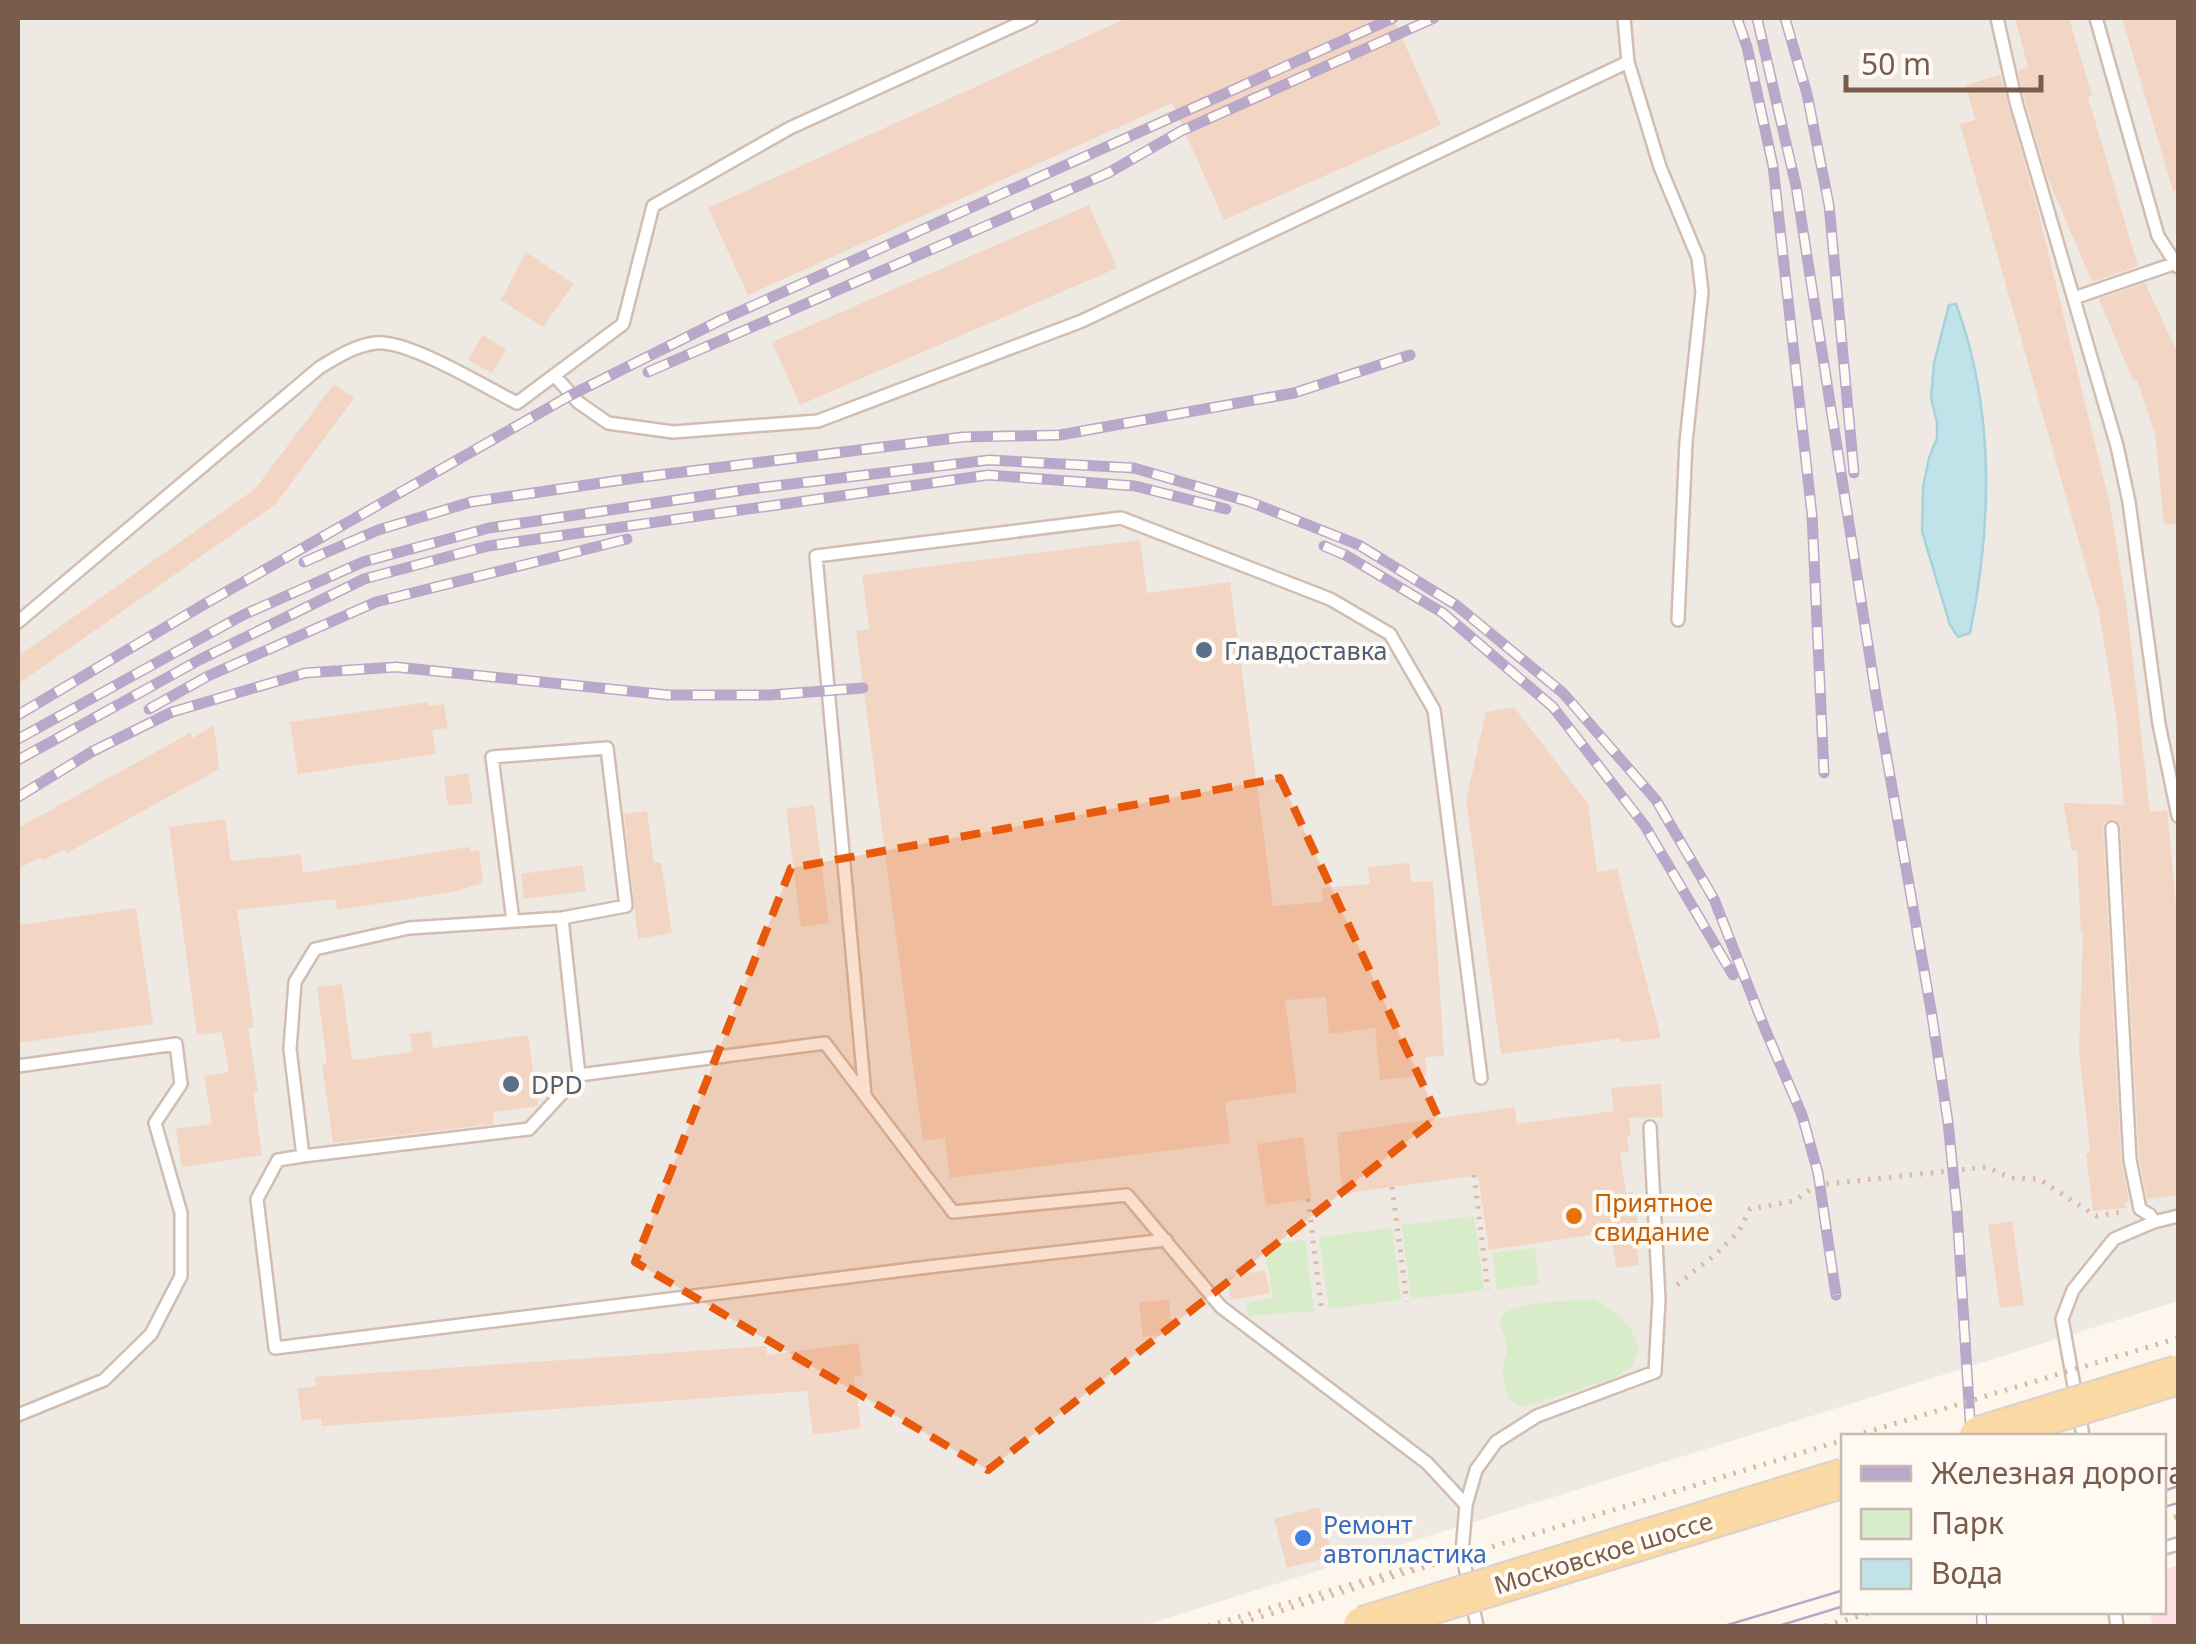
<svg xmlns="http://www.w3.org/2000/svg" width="2196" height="1644" font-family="'Noto Sans',sans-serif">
<rect width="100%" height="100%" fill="#fdf6ec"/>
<!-- industrial -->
<path fill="#efe9e4" d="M18 18H2178V1301L1142 1626H18Z"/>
<!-- medical -->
<path fill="#fbdfe3" d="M2178 1565V1626H2154L2149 1612H2164V1570Z"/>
<!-- green -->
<path fill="#d8ecc9" d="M1474 1216 1484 1290 1411 1299 1402 1225Z
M1392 1228 1401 1300 1329 1309 1319 1237Z
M1305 1240 1314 1311 1248 1316 1246 1303 1273 1298 1264 1245Z
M1535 1248 1539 1284 1497 1290 1492 1253Z
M1590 1299C1613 1306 1635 1326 1639 1351L1632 1366 1616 1377 1528 1406H1517L1510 1400C1505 1388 1501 1375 1504 1361 1506 1353 1508 1354 1507 1345 1506 1336 1495 1324 1503 1315 1513 1302 1572 1301 1590 1299Z"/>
<!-- water -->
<path fill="#bfe3e8" stroke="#a5d3da" stroke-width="2.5" d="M1956 304C1995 408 1992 526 1970 633L1958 637 1950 625 1922 531 1923 487 1929 458 1937 438V422L1931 398 1934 363 1949 305Z"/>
<!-- building -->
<path fill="#f3d5c3" d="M1127 18H1393L1441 125 1224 220 1172 103 748 295 708 208Z
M2015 18H2069L2092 96 2088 97 2138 266 2092 282 2047 176 2025 100 2018 70 2028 67Z
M2122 18H2175L2178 30V190L2173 191Z
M2000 75 2038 211 2110 505 2127 609 2150 812 2167 810 2178 927V1177H2176L2178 1195 2147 1199 2139 1159 2121 828 2115 819 2106 821 2103 828 2121 1160 2129 1201 2125 1202 2126 1208 2093 1211 2086 1154 2090 1153 2079 1049 2083 933H2081L2077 850 2072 851 2063 803 2124 805 2116 716 2099 612 1960 124 1975 120 1966 85Z
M1089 205 1117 268 800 405 772 342Z
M526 252 574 284 543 327 501 300Z
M2145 283 2178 354V524L2164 525 2155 434 2137 380 2133 381 2099 299Z
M482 335 506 349 492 373 468 360Z
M334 384 354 398 276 504 18 684V656L255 489Z
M1140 540 1147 593 1230 582 1273 906 1323 902 1322 888 1370 884 1368 867 1409 863 1411 882 1433 881 1444 1056 1425 1057 1427 1075 1380 1080 1375 1028 1329 1034 1326 997 1285 1000 1297 1092 1225 1102 1230 1143 950 1178 945 1137 923 1141 856 631 869 629 862 575Z
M429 702V706L444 704 448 728 432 730 436 754 298 774 290 722Z
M1514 707 1588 804 1597 872 1617 869 1661 1038 1621 1043 1620 1038 1501 1054 1466 800 1486 712Z
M214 725 219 769 67 853 64 849 42 861 40 857 18 869V828L190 733 193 738Z
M468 773 473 803 448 806 444 777Z
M814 805 829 923 801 927 786 809Z
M647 811 654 863 661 862 672 933 638 939 624 814Z
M225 819 231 861 301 854 303 873 469 847 470 851 479 850 483 883 453 892 337 910 335 899 237 910 254 1027 248 1028 258 1092 253 1093 262 1155 182 1167 176 1129 212 1124 204 1076 229 1072 222 1032 197 1035 169 827Z
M582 865 586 891 524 899 521 874Z
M136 908 153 1024 18 1043V925Z
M342 984 352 1060 412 1052 410 1034 431 1031 433 1048 528 1035 538 1106 493 1112 494 1124 333 1143 322 1064H327L317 987Z
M1661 1084 1663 1117 1629 1118 1631 1135 1627 1136 1629 1152 1620 1153 1626 1193 1633 1192 1638 1226 1634 1227 1639 1265 1616 1268 1611 1232 1489 1250 1478 1175 1342 1194 1337 1133 1515 1107 1517 1124 1614 1111 1611 1088Z
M1303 1137 1311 1199 1266 1205 1257 1144Z
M2012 1221 2024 1305 2000 1308 1988 1225Z
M1265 1270 1270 1293 1231 1300 1227 1277Z
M1169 1299 1172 1334 1143 1337 1139 1303Z
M858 1343 862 1376 854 1377 861 1428 813 1435 807 1391 322 1426 321 1418 302 1421 297 1389 316 1386 315 1377 766 1346 767 1355Z
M1319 1507 1333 1556 1287 1568 1274 1519Z"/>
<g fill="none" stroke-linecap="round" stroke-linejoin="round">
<defs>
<path id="service" d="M1624 18 1628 62 1660 167 1698 258 1702 292 1686 442 1678 620
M1997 18 2016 102 2117 446 2129 502 2159 724 2178 816
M2096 18 2158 236 2178 267
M2074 298 2176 263
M554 375 578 402 608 423 673 432 818 421 1082 321 1628 62
M18 622 319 368C337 357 354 346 375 343 408 339 485 387 517 403L623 324 653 206 790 128 1031 18
M2112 828 2130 1160 2140 1209 2150 1215 2154 1222
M513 921 492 757 607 748 626 906 562 918
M18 1066 176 1044 181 1084 155 1123 181 1213V1276L151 1334 104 1380 18 1415
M579 1075 562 918 409 928 315 949 295 982 290 1049 303 1156 529 1129 579 1075 825 1043 953 1212 1127 1195 1221 1307 1427 1463 1466 1505 1462 1552 1477 1626
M865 1095 816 556 1121 518 1330 599 1390 634 1434 710 1481 1078
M303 1156 278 1160 257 1199 275 1348 928 1267 1166 1240
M2083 1436 2062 1319 2073 1290 2114 1239 2154 1222 2178 1216
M1466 1505 1476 1470 1496 1442 1537 1416 1655 1372 1659 1299 1650 1127
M2164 1548 2178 1544
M2115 1612 2117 1626"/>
</defs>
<!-- service casing -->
<use href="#service" stroke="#d1beb0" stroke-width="16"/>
<!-- path -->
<path stroke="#d9b8a5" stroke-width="5" stroke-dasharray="2.5 8" stroke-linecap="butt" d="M1474 1175 1488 1290
M1392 1187 1407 1302
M1308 1199 1322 1313
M1677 1285 1717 1253 1739 1231 1750 1209 1794 1201 1817 1185 1987 1167 2011 1178 2039 1179 2096 1216 2122 1212
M2164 1521 2178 1516
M1208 1626 1445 1557
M1825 1626 1873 1612"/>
<!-- service -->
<use href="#service" stroke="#fff" stroke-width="11"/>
<!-- tram -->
<path stroke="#b9a8c9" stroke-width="2.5" d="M2164 1491 2178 1486
M2164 1507 2178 1503
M1724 1626 1844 1590
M1778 1626 1844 1606"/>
<defs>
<path id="rail" d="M1737 18 1747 47 1773 166 1812 515 1824 773
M1757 18 1796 186 1876 696 1932 1016 1948 1122 1957 1211 1971 1436
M1785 18 1807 94 1829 205 1854 473
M648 372 1108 173 1181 131 1434 18
M1324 546 1347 556 1443 613 1553 707 1645 826 1733 975
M304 562 378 530 471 502 635 478 963 437 1060 435 1294 393 1410 355
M149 709 208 676 376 602 627 539
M18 715 203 605 571 395 721 320 1393 18
M18 739 243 615 363 562 489 528 750 489 989 460 1134 468 1250 502 1359 545 1456 605 1563 693 1656 800 1714 899 1765 1029 1802 1115 1818 1173 1836 1295
M18 760 199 660 364 579 488 546 988 475 1135 486 1226 509
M18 797 93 751 172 712 305 673 396 667 668 695H770L863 688
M1981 1612 1982 1626"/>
</defs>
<!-- rail casing -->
<use href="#rail" stroke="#b9a8c9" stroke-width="11"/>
<!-- rail -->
<use href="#rail" stroke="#fffaf3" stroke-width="8" stroke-dasharray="22" stroke-linecap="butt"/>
<defs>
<path id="primary-bridge" d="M1979 1436 2178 1375
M1363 1626 1844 1478"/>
</defs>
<!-- primary-bridge casing -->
<use href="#primary-bridge" stroke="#dad1cd" stroke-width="42" stroke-linecap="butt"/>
<!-- path-bridge -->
<path stroke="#d9b8a5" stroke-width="5" stroke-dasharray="2.5 8" stroke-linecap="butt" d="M1854 1436 2178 1338
M1231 1626 1844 1440"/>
<!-- primary-bridge -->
<use href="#primary-bridge" stroke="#fbd9a5" stroke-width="38"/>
</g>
<!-- marked area -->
<path fill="#e8590c" fill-opacity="0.2" stroke="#e8590c" stroke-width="8" stroke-dasharray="20 12" stroke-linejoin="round" d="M1280 778 1438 1117 988 1470 635 1262 791 868Z"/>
<!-- markers -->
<g fill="#5c6f8a" stroke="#fffaf3" stroke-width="4">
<circle cx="1204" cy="650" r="10"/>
<circle cx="511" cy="1084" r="10"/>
</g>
<circle fill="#e8710a" stroke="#fffaf3" stroke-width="4" cx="1574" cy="1216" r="10"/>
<circle fill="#3f7fe0" stroke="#fffaf3" stroke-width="4" cx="1303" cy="1538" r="10"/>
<g text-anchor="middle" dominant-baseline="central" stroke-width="8" stroke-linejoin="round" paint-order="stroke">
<!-- service labels -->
<g font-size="25" fill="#4e5e75" stroke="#fffaf3" text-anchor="start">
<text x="1224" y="650">Главдоставка</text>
<text x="531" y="1084">DPD</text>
</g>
<!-- food labels -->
<g font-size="25" fill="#c56008" stroke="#fffaf3" text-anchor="start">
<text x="1594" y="1202">Приятное<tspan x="1594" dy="29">свидание</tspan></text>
</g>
<!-- shop labels -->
<g font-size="25" fill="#366cbe" stroke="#fffaf3" text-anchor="start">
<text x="1323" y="1524">Ремонт<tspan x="1323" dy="29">автопластика</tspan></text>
</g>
<!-- street labels -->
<g font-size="25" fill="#7a5c4d" stroke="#fffaf3">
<text transform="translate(1603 1552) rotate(-17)">Московское шоссе</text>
</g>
</g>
<!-- border -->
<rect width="2196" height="1644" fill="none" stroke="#7a5c4d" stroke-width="40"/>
<!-- legend -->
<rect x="1841" y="1434" width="325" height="180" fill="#fffaf3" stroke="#cabbb1" stroke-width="2.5"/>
<rect x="1861" y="1466" width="50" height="15" fill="#b9a8c9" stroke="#cabbb1" stroke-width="2.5"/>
<text x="1931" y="1484" font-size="30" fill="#7a5c4d">Железная дорога</text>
<rect x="1861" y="1509" width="50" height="30" fill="#d8ecc9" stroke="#cabbb1" stroke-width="2.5"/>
<text x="1931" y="1534" font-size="30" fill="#7a5c4d">Парк</text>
<rect x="1861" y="1559" width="50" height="30" fill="#bfe3e8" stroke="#cabbb1" stroke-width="2.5"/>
<text x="1931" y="1584" font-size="30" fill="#7a5c4d">Вода</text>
<!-- scale -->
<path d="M1846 75v15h195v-15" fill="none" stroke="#7a5c4d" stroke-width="5"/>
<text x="1861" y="75" font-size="30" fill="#7a5c4d" stroke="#fffaf3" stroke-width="8" paint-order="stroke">50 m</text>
</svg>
